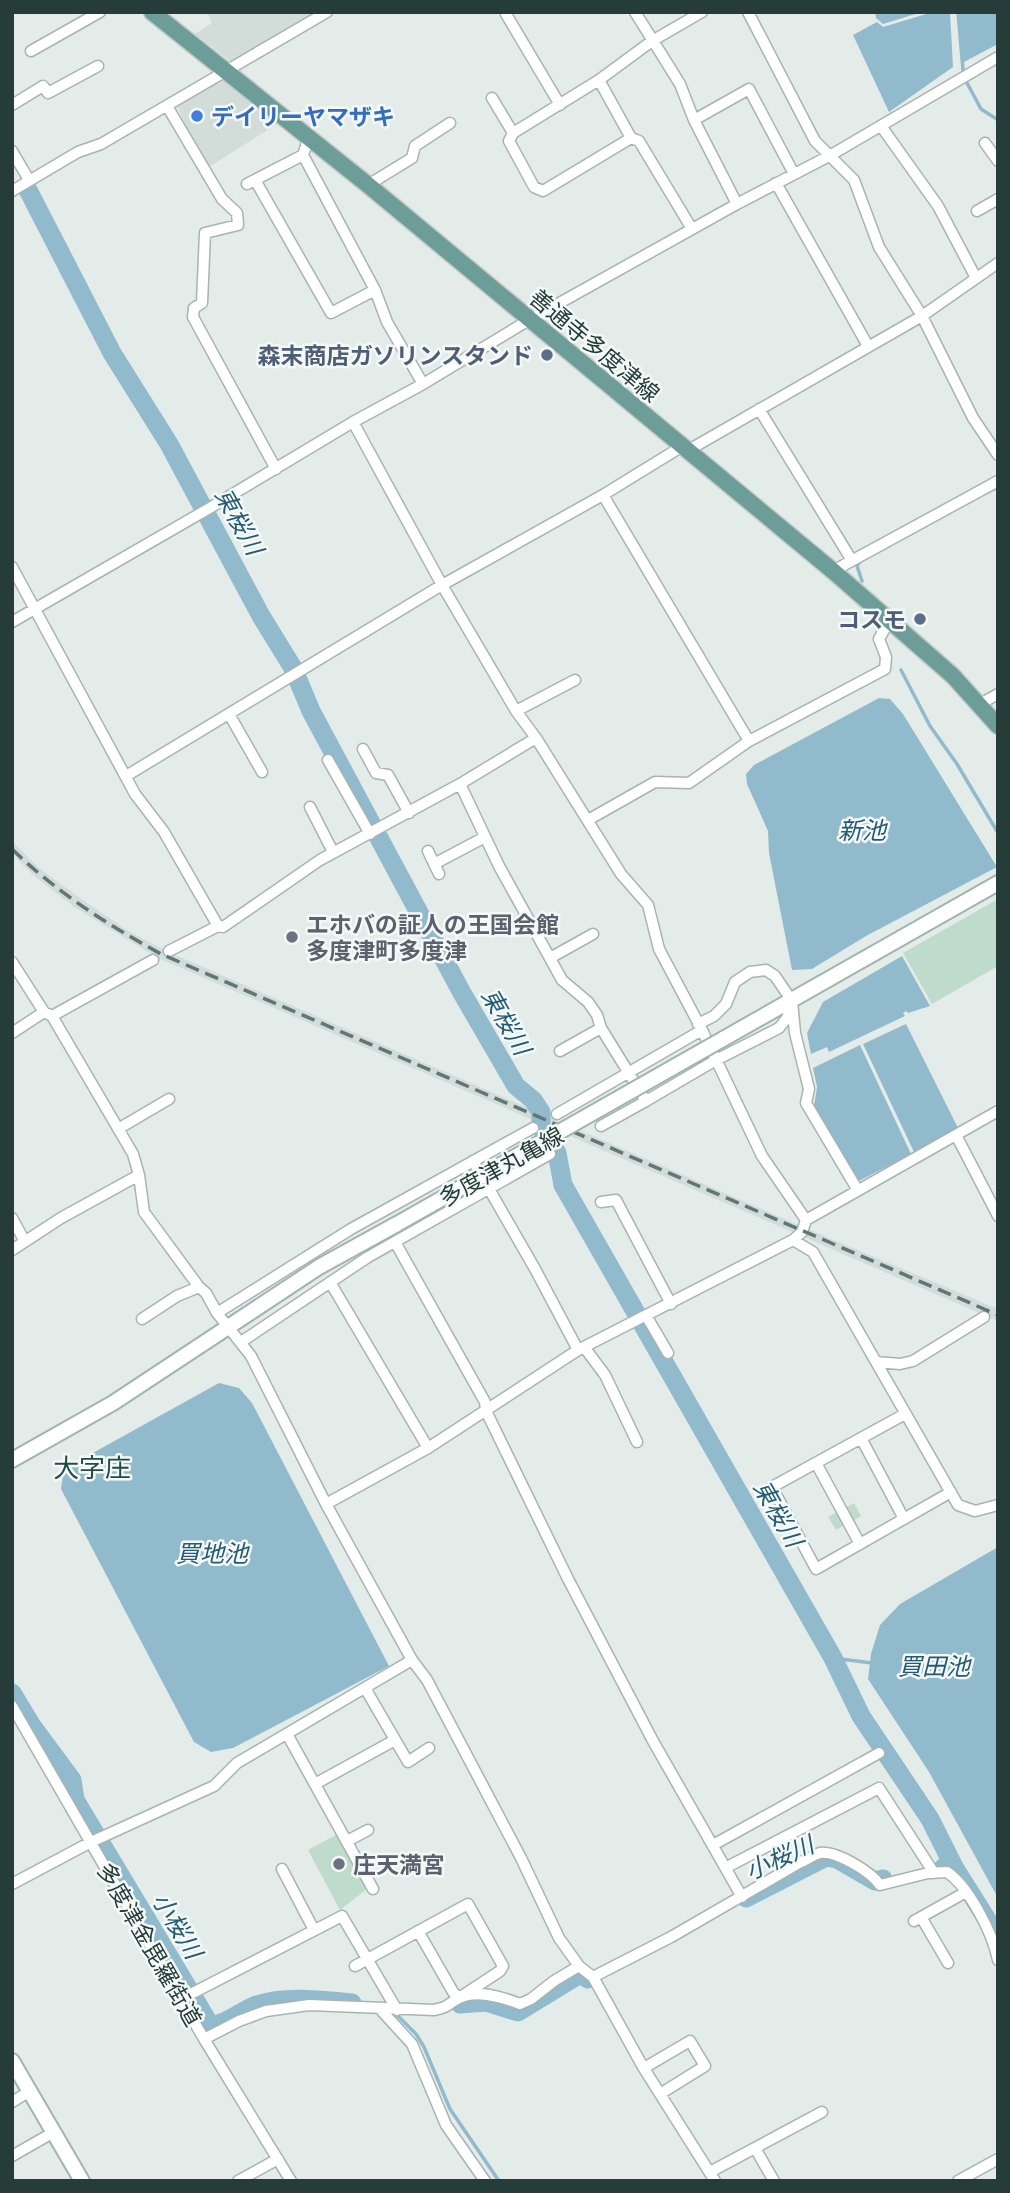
<svg xmlns="http://www.w3.org/2000/svg" width="1010" height="2193" font-family="'Noto Sans','Noto Sans JP',sans-serif">
<rect width="100%" height="100%" fill="#e4ecea"/>
<!-- built -->
<path fill="#d2dcd9" d="M207 12H319L233 63 195 34 212 23Z
M223 79 277 124 209 167 189 135 177 105Z
M12 841 40 869 83 900 125 929 166 951 803 1227 998 1309V1321L156 957 74 907 33 875 12 854Z"/>
<!-- green -->
<path fill="#bfdbcb" d="M998 899V966L932 1004 903 953Z
M854 1503 861 1516 836 1530 828 1517Z
M338 1834 367 1889 340 1910 308 1850Z"/>
<!-- water -->
<path fill="#91bacc" d="M875 12H922L883 24 876 18Z
M933 12H950L953 67 889 112 853 35 877 22 883 27Z
M959 12H998V44L962 63Z
M879 698 890 699 903 714 997 867 866 936 812 969 792 970 769 853 768 831 747 784 746 774 754 765Z
M902 956 930 1006 908 1013 906 1011 903 1013 905 1016 829 1052 827 1047 811 1054 807 1033 823 1002Z
M906 1024 958 1128 914 1152 863 1044Z
M860 1045 911 1154 861 1180H858L853 1173 814 1106 817 1087 813 1068Z
M219 1383 239 1388 252 1403 389 1666 233 1748 211 1752 194 1742 61 1489 64 1469Z
M998 1547V1898L929 1772 868 1679 871 1654 880 1625 900 1604Z"/>
<g fill="none" stroke-linecap="round" stroke-linejoin="round">
<!-- stream -->
<path stroke="#91bacc" stroke-width="3.5" d="M958 12 963 70
M967 83 981 109 998 120
M988 492 998 487
M860 561 857 566 862 581
M901 670 930 726 957 764 998 833
M833 1658 872 1663
M395 2013 416 2034 424 2047 450 2109 499 2181"/>
<!-- river -->
<path stroke="#91bacc" stroke-width="19" d="M27 188 112 353 169 444 261 616 293 668 311 711 462 993 516 1086 533 1100 541 1112V1127L557 1153 563 1185 833 1658 861 1716 930 1819 954 1867
M12 1693 32 1726 72 1780 75 1800 210 2025C226 2025 239 2012 254 2006 284 1995 321 2000 352 2003
M943 1868 954 1867 998 1937
M746 1898 826 1857 837 1859 875 1881 883 1879
M460 2004 486 2002 518 2012 577 1976 582 1975 588 1979"/>
<defs>
<path id="street" d="M635 12 680 84 694 120 737 204
M748 12 815 141 854 180 879 247 922 316 973 418 998 455
M506 14 560 105
M31 51 100 12
M599 80 652 41 702 12
M492 98 513 133
M12 105 43 86 48 93 98 66
M167 106 222 199 237 213 238 225 205 233 202 303 194 308 193 317 276 469
M694 120 749 89 794 174
M881 126 938 206 976 278
M309 137 303 155 375 290 387 322 423 384
M631 138 599 80 513 133 509 141 534 187 543 191 631 138 639 141 692 229
M985 143 998 161
M12 151 29 180
M255 180 331 313 375 290
M776 183 868 346
M247 184 303 155
M368 185 412 158 415 146 450 123
M12 191 78 152 101 144 327 12
M977 211 998 199
M759 409 851 559
M353 422 442 585 516 711 536 738 621 874 648 905 659 949 702 1030 762 1156 806 1220
M687 451 922 316 998 263
M603 495 749 741
M12 567 135 794 164 832 218 926 223 927 320 860 460 784 499 866 562 980 588 1002 597 1015 601 1028 646 1101 716 1060 779 1028 787 1018 792 1001
M833 571 998 481
M12 622 208 509 353 422 423 384 529 320 737 204 831 155 998 57
M980 704 998 694
M516 711 575 680
M229 714 262 772
M363 749 376 773 388 775 409 813
M328 760 370 834
M126 776 442 585 603 495 681 447
M460 784 536 738
M310 807 333 852
M588 820 655 782 689 783 749 741 885 669 886 657 879 639 890 619
M428 851 439 874
M434 864 485 837
M169 951 218 926
M550 958 593 934
M12 962 44 1012
M52 1016 153 960
M698 1024 714 1016 726 1004 735 982 750 972 766 970 775 976 792 1001 795 1033 809 1089 806 1103 857 1189
M12 1033 44 1012 52 1016 133 1154 139 1175 144 1212 199 1287 206 1293 217 1313 251 1356 326 1504 428 1448 578 1350 793 1240 802 1232 806 1220 998 1111
M560 1051 601 1028
M557 1114 702 1030
M601 1126 646 1101
M118 1129 169 1099
M956 1135 998 1216
M473 1161 535 1269 578 1350
M601 1202 616 1200 671 1304
M12 1218 24 1240
M793 1240 813 1252 958 1505 975 1511 998 1505
M395 1242 485 1402 486 1411 568 1579 653 1741 742 1897
M12 1250 61 1218 139 1175
M330 1282 428 1448
M217 1313 351 1229 533 1128
M647 1317 668 1353
M142 1319 177 1296 199 1287
M241 1342 368 1257 550 1154
M584 1347 605 1375 637 1442
M876 1362 900 1364 913 1361 984 1317
M905 1414 772 1487 816 1569 951 1492
M861 1438 904 1519
M816 1463 860 1544
M326 1504 412 1660 427 1680 521 1858 559 1938 579 1966 593 1977 643 2067 715 2181
M365 1688 408 1762 429 1748
M12 1706 204 2039 291 2181
M287 1734 373 1889
M315 1784 395 1740
M347 1841 368 1830
M713 1845 879 1753
M727 1867 879 1788 934 1873
M282 1869 314 1930
M12 1884 91 1842 214 1786 237 1763 412 1660
M921 1917 948 1963
M914 1921 966 1892
M355 1966 468 1904 503 1966 500 1971 459 1998 453 1992 418 1931
M593 1977 671 1937 799 1863C806 1860 813 1855 820 1853 836 1850 871 1872 880 1885L928 1873 947 1872C969 1887 993 1934 998 1960
M181 1999 342 1916 397 2010
M381 2010 412 2044 446 2125 485 2181
M204 2039 239 2021 266 2011 309 2005 434 2010C450 2007 447 2004 459 1998 477 1989 502 1997 520 2004L531 1999 554 1981 579 1966
M644 2068 690 2041 705 2066 660 2094
M12 2102 30 2091
M755 2148 774 2181
M12 2156 54 2132
M710 2172 822 2112
M238 2181 278 2159
M958 2181 998 2159"/>
<path id="secondary" d="M723 1039 998 883
M12 1460 113 1403 319 1267 397 1224
M12 2061 82 2181"/>
<path id="primary" d="M152 12 368 185 833 571 953 676 998 726"/>
</defs>
<!-- street casing -->
<use href="#street" stroke="#a7b4b1" stroke-width="13"/>
<!-- secondary casing -->
<use href="#secondary" stroke="#a0b4b0" stroke-width="18"/>
<!-- primary casing -->
<use href="#primary" stroke="#c2c8c8" stroke-width="19"/>
<!-- street -->
<use href="#street" stroke="#fff" stroke-width="10"/>
<!-- secondary -->
<use href="#secondary" stroke="#fff" stroke-width="14"/>
<!-- primary -->
<use href="#primary" stroke="#6d9d98" stroke-width="16"/>
<!-- rail -->
<path stroke="#607774" stroke-width="3.5" stroke-dasharray="14 7" stroke-linecap="butt" d="M12 849C56 892 108 925 161 954L998 1315"/>
<defs>
<path id="secondary-bridge" d="M397 1224 723 1039"/>
</defs>
<!-- secondary-bridge casing -->
<use href="#secondary-bridge" stroke="#a0b4b0" stroke-width="18" stroke-linecap="butt"/>
<!-- secondary-bridge -->
<use href="#secondary-bridge" stroke="#fff" stroke-width="14"/>
</g>
<!-- markers -->
<circle fill="#3f7fe0" stroke="#f4f9f7" stroke-width="2.5" cx="197" cy="116" r="7"/>
<g fill="#5c6f8a" stroke="#f4f9f7" stroke-width="2.5">
<circle cx="547" cy="355" r="7"/>
<circle cx="920" cy="619" r="7"/>
</g>
<g fill="#6b7280" stroke="#f4f9f7" stroke-width="2.5">
<circle cx="292" cy="937" r="7"/>
<circle cx="339" cy="1864" r="7"/>
</g>
<g text-anchor="middle" dominant-baseline="central" stroke-width="5" stroke-linejoin="round" paint-order="stroke">
<!-- shop labels -->
<g font-size="23" font-weight="bold" fill="#366cbe" stroke="#f4f9f7" text-anchor="start">
<text x="211" y="116">デイリーヤマザキ</text>
</g>
<!-- street labels -->
<g font-size="23" fill="#253c39" stroke="#f4f9f7">
<text transform="translate(595 345) rotate(40)">善通寺多度津線</text>
<text transform="translate(501 1166) rotate(-29)">多度津丸亀線</text>
<text transform="translate(150 1944) rotate(60)">多度津金毘羅街道</text>
</g>
<!-- service labels -->
<g font-size="23" font-weight="bold" fill="#4e5e75" stroke="#f4f9f7" text-anchor="end">
<text x="533" y="355">森末商店ガソリンスタンド</text>
<text x="906" y="619">コスモ</text>
</g>
<!-- worship labels -->
<g font-size="23" font-weight="bold" fill="#5b616d" stroke="#f4f9f7" text-anchor="start">
<text x="306" y="924">エホバの証人の王国会館<tspan x="306" dy="26">多度津町多度津</tspan></text>
<text x="353" y="1864">庄天満宮</text>
</g>
<!-- water labels -->
<g font-size="24" font-style="italic" fill="#245a73" stroke="#f4f9f7">
<text transform="translate(240 521) rotate(61)">東桜川</text>
<text x="862" y="829">新池</text>
<text transform="translate(507 1021) rotate(60)">東桜川</text>
<text transform="translate(779 1513) rotate(60)">東桜川</text>
<text x="212" y="1552">買地池</text>
<text x="934" y="1665">買田池</text>
<text transform="translate(779 1857) rotate(-24)">小桜川</text>
<text transform="translate(178 1925) rotate(59)">小桜川</text>
</g>
<!-- quarter labels -->
<g font-size="26" fill="#234c48" stroke="#f4f9f7">
<text x="92" y="1467">大字庄</text>
</g>
</g>
<!-- border -->
<rect width="1010" height="2193" fill="none" stroke="#253c39" stroke-width="28"/>
</svg>
